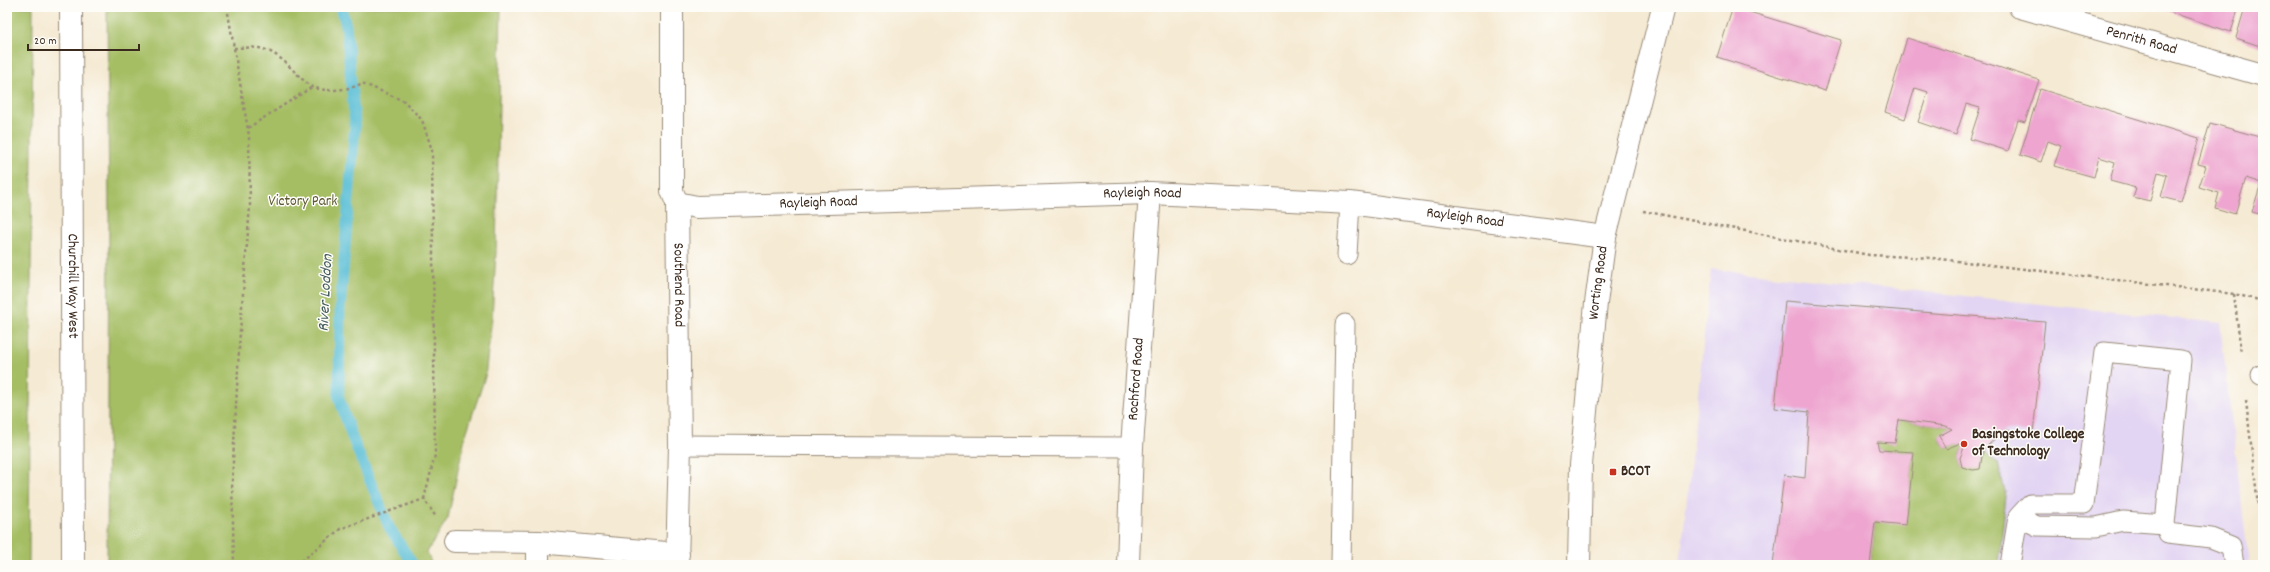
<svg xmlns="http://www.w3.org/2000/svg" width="2270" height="572" font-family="Dekko,sans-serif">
<rect width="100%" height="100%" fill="#fdfcf7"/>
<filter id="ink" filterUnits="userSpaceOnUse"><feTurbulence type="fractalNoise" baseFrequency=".025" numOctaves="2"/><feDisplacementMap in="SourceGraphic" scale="8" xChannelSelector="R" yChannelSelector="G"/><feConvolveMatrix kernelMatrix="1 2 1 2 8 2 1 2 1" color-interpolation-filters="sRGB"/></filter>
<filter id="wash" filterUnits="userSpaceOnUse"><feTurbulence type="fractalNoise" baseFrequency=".012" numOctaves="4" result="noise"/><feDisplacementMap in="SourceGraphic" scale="16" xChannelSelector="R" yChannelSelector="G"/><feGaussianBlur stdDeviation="0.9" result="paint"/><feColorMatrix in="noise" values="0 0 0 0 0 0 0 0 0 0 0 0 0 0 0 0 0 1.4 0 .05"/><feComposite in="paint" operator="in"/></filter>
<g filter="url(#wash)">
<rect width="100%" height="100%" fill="#f5ead3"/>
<!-- built -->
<path fill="#e2d4f3" d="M1711 269 2220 323 2249 565H1680Z"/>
<!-- green -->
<path fill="#a5be64" stroke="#707441" d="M10 7H33L29 565H8Z
M107 7H501L496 253 492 317 485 377 465 437 448 518 427 552 432 565H107L109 216Z
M1899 420 1946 426 1952 429 1939 437 1946 449 1958 444 1965 445 1960 458 1962 467 1980 469 1983 450 1998 463 2006 496 1999 565H1870L1875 522 1906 524 1914 452 1879 450 1877 442H1895Z"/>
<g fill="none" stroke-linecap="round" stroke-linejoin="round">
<!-- stream -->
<path stroke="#57bdd5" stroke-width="11" d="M341 7 346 26 355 125 340 309 339 398 352 437 389 527 413 565"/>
</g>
<g id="blocks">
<!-- building -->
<path fill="#eea6d0" d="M1733 7 1841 40 1825 91 1717 57Z
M2154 7H2239L2231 32Z
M2245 7H2263V47L2236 38Z
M1907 38 2039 80 2025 122 2018 120 2008 151 1970 139 1980 108 1966 104 1956 135 1918 122 1928 92 1922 90 1915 88 1905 119 1885 112Z
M2040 89 2199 138 2181 202 2161 197 2167 175 2158 172 2150 201 2133 197 2136 188 2110 181 2115 162 2099 157 2094 177 2054 166 2061 146 2048 141 2041 162 2020 155Z
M2210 123 2263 138V215L2252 212 2261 183 2246 178 2235 214 2215 208 2219 193 2199 187 2206 166 2198 164Z
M1785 301 2045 322 2033 433 2004 430 1983 450 1980 469 1973 470 1962 467 1960 458 1965 445 1958 444 1946 449 1939 436 1952 429 1946 426 1899 420 1895 443 1877 442 1879 450 1914 452 1906 525 1875 522 1870 565H1773L1784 475 1805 478 1809 412 1775 408Z"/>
</g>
</g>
<g filter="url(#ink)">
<use href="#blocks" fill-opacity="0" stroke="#988a78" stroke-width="1"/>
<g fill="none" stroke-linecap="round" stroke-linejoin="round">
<defs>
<path id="lane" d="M1347 255 1350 203
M2261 375H2263
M680 445 1132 447
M2018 517 2037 526 2096 527 2123 521 2165 524
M1341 565 1345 324
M2010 565 2018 517 2030 504H2084L2104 352 2181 360 2165 524 2168 533 2211 538 2231 546 2234 565"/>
<g id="street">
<path id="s1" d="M672 7V191L677 203 680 445 677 565"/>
<path id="s2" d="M2020 7 2263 75"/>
<path id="s3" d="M677 203 697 207 1150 193 1350 203 1605 237"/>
<path d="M455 541 538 542 678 554"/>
<path d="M538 565V542"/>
<path id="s4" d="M1128 565 1132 447 1150 193"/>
</g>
<g id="secondary">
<path id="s5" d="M1579 565 1581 465 1596 303 1605 237 1663 7"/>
</g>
<g id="primary">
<path id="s6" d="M71 7 73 565"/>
</g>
</defs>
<!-- lane casing -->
<use href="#lane" stroke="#988a78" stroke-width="21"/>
<!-- street casing -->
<use href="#street" stroke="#988a78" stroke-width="24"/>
<!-- secondary casing -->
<use href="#secondary" stroke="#988a78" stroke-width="24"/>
<!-- primary casing -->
<use href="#primary" stroke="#988a78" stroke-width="24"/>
<!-- path -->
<path stroke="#988a78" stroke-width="2.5" stroke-dasharray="3 3" stroke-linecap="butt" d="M227 7 249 136 250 206 240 331 232 481 234 565
M234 48C242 48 251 47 259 48 283 53 293 74 311 86 322 93 352 90 362 83L404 101 422 120 432 150 435 455 424 499
M248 128 312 87
M1643 211 1869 255 1932 258 2234 294 2263 301
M2234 294 2241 353
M2246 400 2262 540
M297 565 340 529 424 499 436 517"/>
<!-- lane -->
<use href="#lane" stroke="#fff" stroke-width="19"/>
<!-- street -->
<use href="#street" stroke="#fff" stroke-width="22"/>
<!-- secondary -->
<use href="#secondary" stroke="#fff" stroke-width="22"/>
<!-- primary -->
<use href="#primary" stroke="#fff" stroke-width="22"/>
</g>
</g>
<!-- markers -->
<g fill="#c8321e" stroke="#fdfcf7" stroke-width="1.5">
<circle cx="1964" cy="444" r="4"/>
<rect x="1609" y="468" width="8" height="8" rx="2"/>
</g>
<g text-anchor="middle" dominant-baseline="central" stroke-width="3" stroke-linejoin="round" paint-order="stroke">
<!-- street labels -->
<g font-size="15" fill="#3b2a1e" stroke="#fdfcf7">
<text stroke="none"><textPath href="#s2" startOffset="126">Penrith Road</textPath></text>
<text stroke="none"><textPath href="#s3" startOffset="466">Rayleigh Road</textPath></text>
<text stroke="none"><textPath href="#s3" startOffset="142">Rayleigh Road</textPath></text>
<text stroke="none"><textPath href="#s3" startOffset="790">Rayleigh Road</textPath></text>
<text stroke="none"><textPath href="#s5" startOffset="283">Worting Road</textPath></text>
<text stroke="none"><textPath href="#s1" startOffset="279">Southend Road</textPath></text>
<text stroke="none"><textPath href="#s6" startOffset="279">Churchill Way West</textPath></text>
<text stroke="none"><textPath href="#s4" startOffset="186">Rochford Road</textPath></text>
</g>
<!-- park labels -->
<g font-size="15" fill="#5b5633" stroke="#fdfcf7">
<text x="303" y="202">Victory Park</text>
</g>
<!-- poi labels -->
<g font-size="15" font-weight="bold" fill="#3b2a1e" stroke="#fdfcf7" text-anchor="start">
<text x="1972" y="435">Basingstoke College<tspan x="1972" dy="17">of Technology</tspan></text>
<text x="1621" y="472">BCOT</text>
</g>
<!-- water labels -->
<g font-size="16" font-style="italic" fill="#455d5e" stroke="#fdfcf7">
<text transform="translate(326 293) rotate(-87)">River Loddon</text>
</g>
</g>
<!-- margin -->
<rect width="2270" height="572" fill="none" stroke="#fdfcf7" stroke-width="24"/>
<!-- scale -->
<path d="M28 44v6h111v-6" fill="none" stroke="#3b2a1e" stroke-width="2"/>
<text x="34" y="44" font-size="12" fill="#3b2a1e" stroke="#fdfcf7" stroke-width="3" paint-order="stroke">20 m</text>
</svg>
